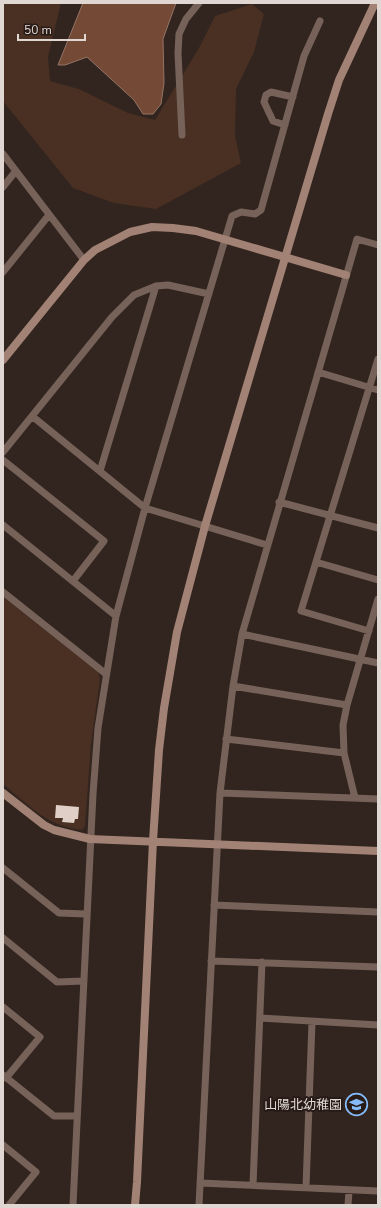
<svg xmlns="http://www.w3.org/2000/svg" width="381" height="1208" font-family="'Nunito Sans','Noto Sans JP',sans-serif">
<rect width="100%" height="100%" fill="#32251f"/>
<!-- green -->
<path fill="#4a2f23" d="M3 3H61L48 57 50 81 79 89 128 113 155 120 199 48 215 16 252 4 264 14 254 52 236 89 235 136 241 163 156 209 114 203 73 188 3 101Z
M3 597 98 672 100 679 91 744 85 825 83 830C48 827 30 806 3 784Z"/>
<!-- water -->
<path fill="#744936" stroke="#947465" d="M83 3H176L163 39 164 83 161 104 153 114H143L134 100 87 57 65 65H58Z"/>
<!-- building -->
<path fill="#e0cfc7" d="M56 805 79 807 78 819H75L74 823 62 822 63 818H55Z"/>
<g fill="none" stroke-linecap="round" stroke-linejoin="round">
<!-- street -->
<path stroke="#766259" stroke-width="7" d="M285 125 273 121 264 102 266 95 271 92 293 97
M182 135 178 53 179 34 186 19 199 3
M3 154 84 260
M3 187 15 172
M3 272 49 215
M318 372 378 390
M32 416 145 508 267 545
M3 452 112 317 134 295 156 286 168 285 209 294
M3 460 104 541 73 581
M100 471 156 286
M279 502 378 528
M3 525 116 616
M316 562 378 580
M3 592 106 674
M369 631 301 611 378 359
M242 634 378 663
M233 686 347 705
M226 739 344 753
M220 793 378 799
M355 798 344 753 343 725 347 705 378 599
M3 868 59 913 86 914
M214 905 378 912
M3 938 57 982 84 981
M211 961 378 967
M3 1007 40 1037 6 1078
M260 1018 378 1025
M3 1075 54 1116H77
M3 1145 36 1172 9 1205
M200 1183 378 1191
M253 1185 262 962
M306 1187 312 1022
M73 1205 93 794 98 728 116 616 145 508 232 216 241 212 255 214 261 210 304 56 320 21
M199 1205 220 793 233 686 242 634 357 239 378 245
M348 1205 349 1191"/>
<!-- secondary -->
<path stroke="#a28274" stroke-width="8" d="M3 360 84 260 95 250 130 232 152 227 173 228 196 231 346 275
M3 793 44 825 54 830 90 839 378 851
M135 1205 137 1182 153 841 159 750 164 708 177 632 205 526 328 114 339 80 375 3"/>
</g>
<!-- icons -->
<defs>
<symbol id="school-ring" viewBox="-11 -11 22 22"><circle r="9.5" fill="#281b16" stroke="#86bbfb" stroke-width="1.5"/><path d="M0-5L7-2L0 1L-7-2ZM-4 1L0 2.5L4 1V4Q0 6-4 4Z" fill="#86bbfb"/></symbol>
</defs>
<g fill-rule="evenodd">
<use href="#school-ring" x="344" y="1092" width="25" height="25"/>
</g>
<g text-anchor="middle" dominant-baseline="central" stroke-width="4" stroke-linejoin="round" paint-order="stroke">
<!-- poi labels -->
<g font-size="13" fill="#e0d7d3" stroke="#281b16" text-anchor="end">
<text x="342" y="1105">山陽北幼稚園</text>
</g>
</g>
<!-- border -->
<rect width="381" height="1208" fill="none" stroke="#e0d7d3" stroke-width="8"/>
<!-- scale -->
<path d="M18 34v6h67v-6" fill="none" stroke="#e0d7d3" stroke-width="2"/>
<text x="24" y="34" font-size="12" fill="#e0d7d3" stroke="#281b16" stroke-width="3" paint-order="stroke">50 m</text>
</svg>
